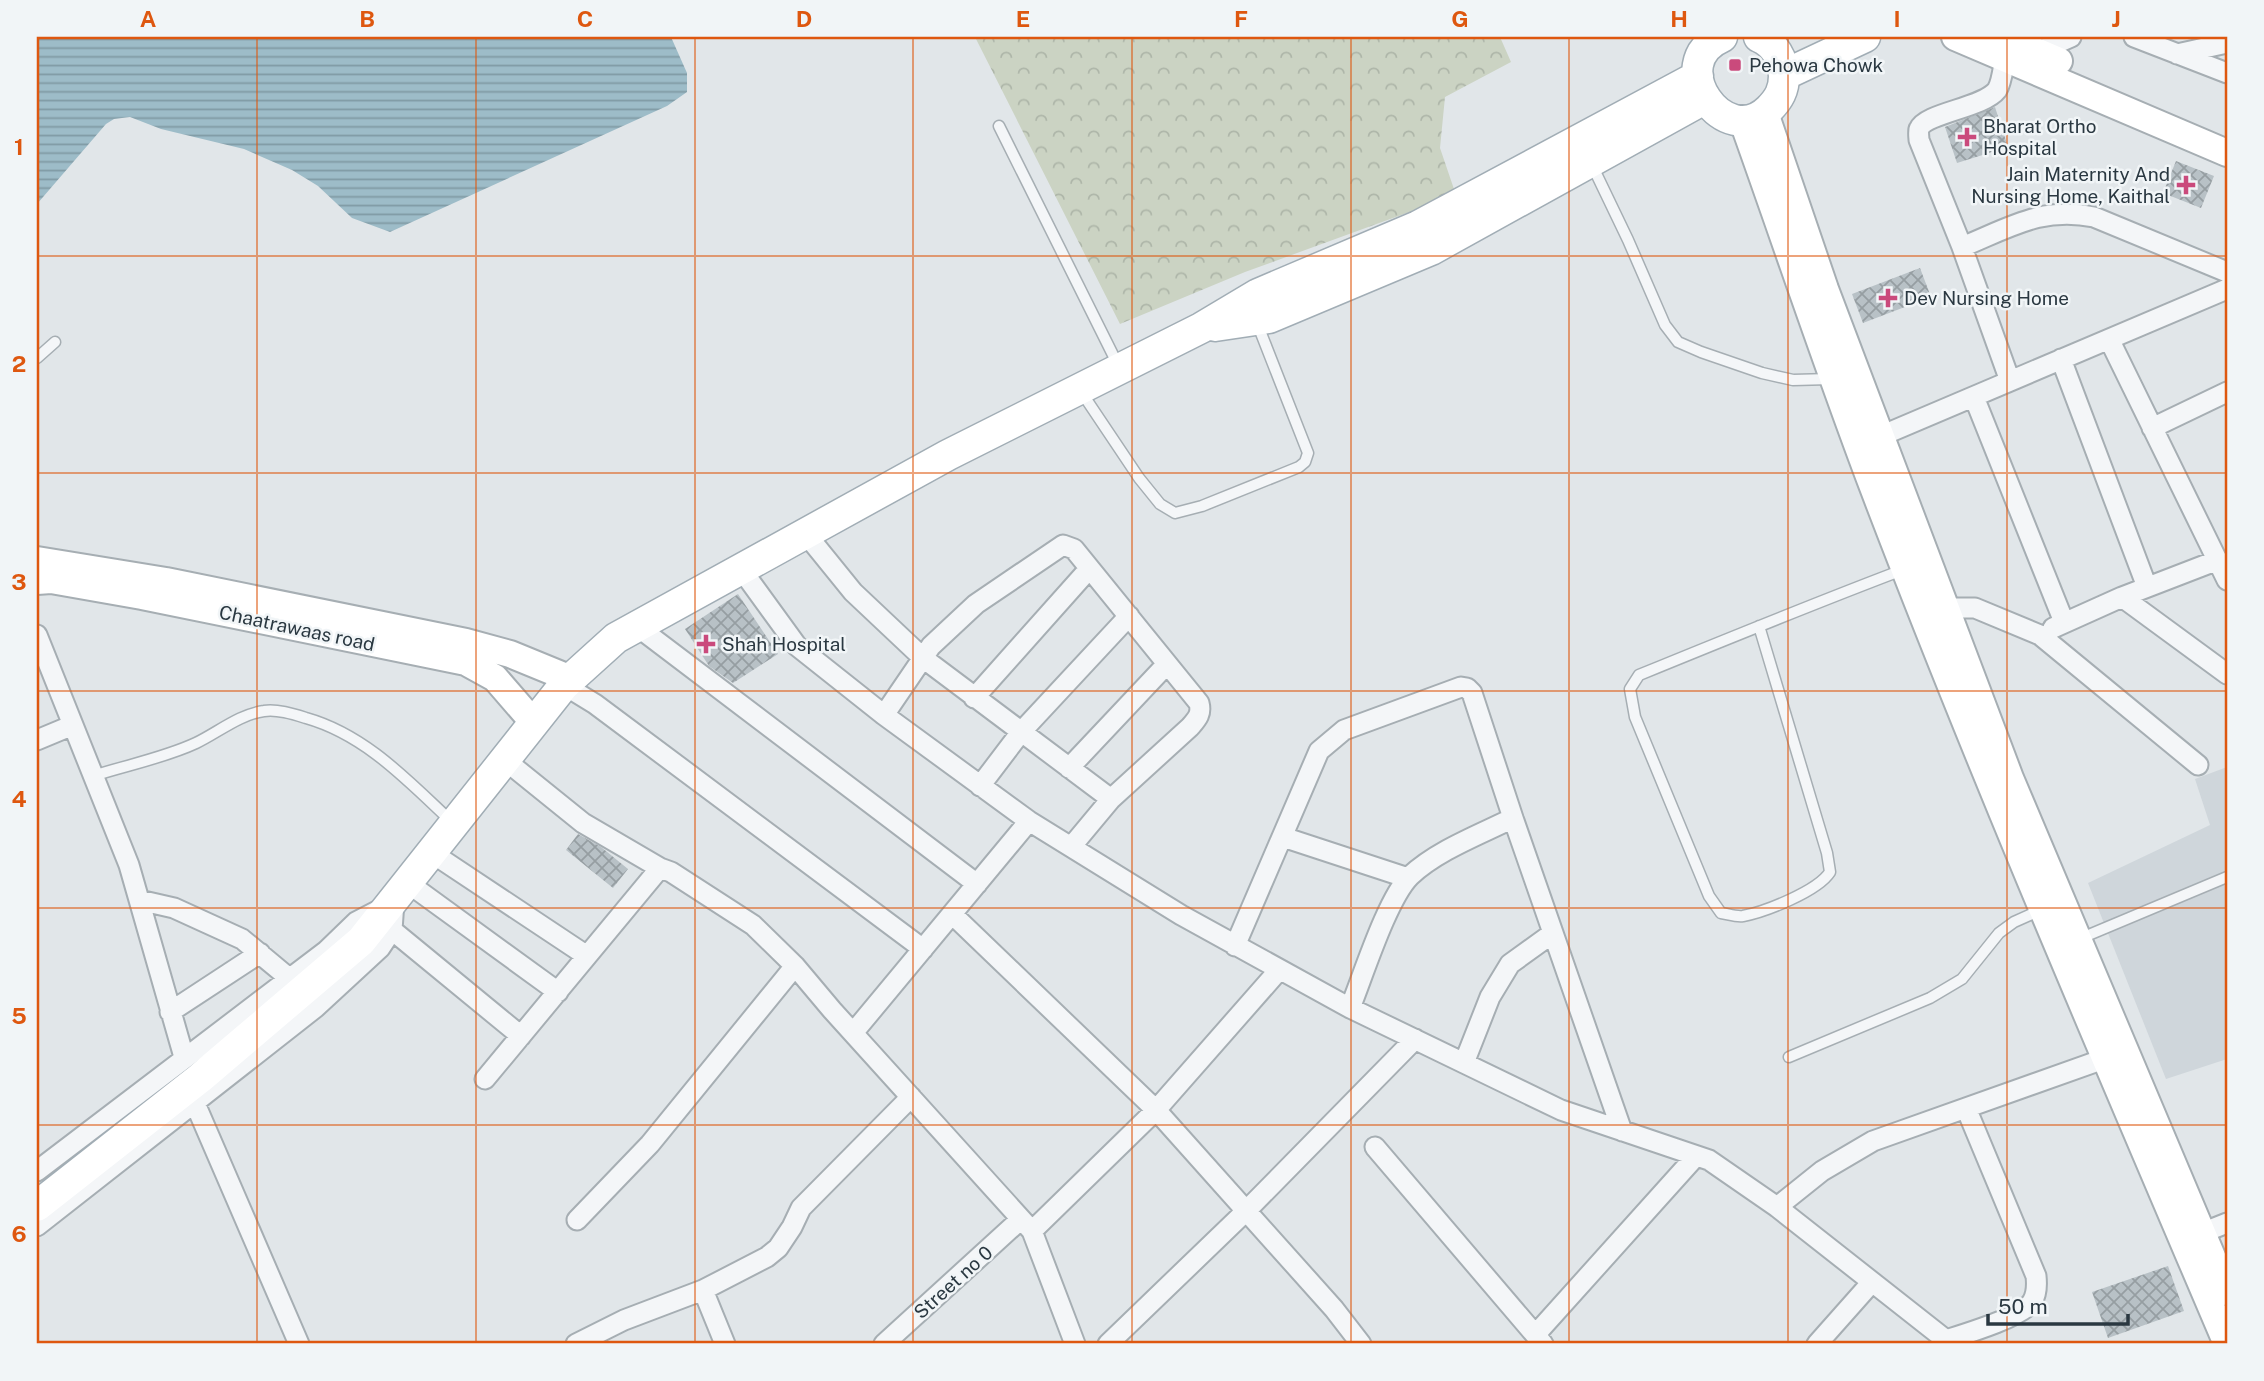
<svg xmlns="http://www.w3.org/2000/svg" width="2264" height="1381" font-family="'Public Sans',sans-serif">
<defs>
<pattern id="forest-crowns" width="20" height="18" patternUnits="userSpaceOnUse" patternTransform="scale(1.75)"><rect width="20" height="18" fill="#cbd3c3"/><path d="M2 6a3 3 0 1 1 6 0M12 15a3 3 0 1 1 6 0" fill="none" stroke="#aeb6a9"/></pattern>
<pattern id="water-rules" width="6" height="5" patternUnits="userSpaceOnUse" patternTransform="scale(1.75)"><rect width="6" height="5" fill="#9dbcc8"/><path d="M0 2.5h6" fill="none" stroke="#809aa4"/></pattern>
<pattern id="building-cross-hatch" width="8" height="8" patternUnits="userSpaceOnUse" patternTransform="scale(1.75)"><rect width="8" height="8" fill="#b8c1c6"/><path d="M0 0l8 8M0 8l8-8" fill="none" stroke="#969ea2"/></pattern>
</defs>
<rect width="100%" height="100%" fill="#e1e6e9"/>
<!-- built -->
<path fill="#cfd6db" d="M2227 767V1059L2166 1079 2088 883 2210 825 2195 779Z"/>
<!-- forest -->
<path fill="url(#forest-crowns)" d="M975 37H1500L1511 62 1445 97 1440 148 1456 195 1245 272 1120 324Z"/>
<!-- water -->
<path fill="url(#water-rules)" d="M37 37H671L687 73V92L667 106 390 232 352 218 318 186 292 170 244 149 161 129 130 117 114 119 106 124 37 204Z"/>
<!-- building -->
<path fill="url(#building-cross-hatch)" d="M1995 107 2008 147 1957 163 1945 127Z
M2176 161 2214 176 2201 208 2163 193Z
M1920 268 1931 297 1863 323 1852 294Z
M738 594 778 654 733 683 709 666 685 629Z
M578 834 601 847 628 869 613 888 566 850Z
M2168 1266 2184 1311 2108 1338 2092 1292Z"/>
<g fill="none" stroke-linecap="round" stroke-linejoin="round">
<defs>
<path id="lane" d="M999 126 1119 367
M1592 165 1628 240 1665 325 1678 342 1701 352 1762 373 1793 380 1830 379
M37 358 55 342
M1082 393 1139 478 1160 504 1175 513 1202 506 1299 467 1305 462 1308 453 1257 323
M1759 626 1827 853 1830 872C1818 891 1765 912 1743 916 1736 917 1728 914 1721 913L1709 896 1635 717 1630 689 1639 675C1727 639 1815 603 1905 569
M93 776C127 765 164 758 196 743 217 733 240 714 264 711 277 709 293 714 306 718 366 735 408 781 453 823
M2079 939 2227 877
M1789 1057 1930 998 1962 979 1999 933 2014 922 2043 909"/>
<path id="street" d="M2134 37 2227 73
M2037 52 2071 37
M2177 54 2227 43
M1962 247 1919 140C1919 138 1918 131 1919 129 1925 113 1983 108 1997 90 2002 82 2003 68 2005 58
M2109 339 2227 580
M2061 359 2147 587
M2010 381 1962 247C2009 228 2042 206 2094 217L2227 272
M1974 397 2064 622
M2152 428 2227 392
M1869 441 2227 289
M806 534 853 592 923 658 1111 799
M741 569 797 646 884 715 1029 821 1181 915 1350 1008 1561 1110 1709 1160 1777 1207 1946 1340 1948 1344
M2122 597 2227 674
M1946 608H1975L2040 635 2198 765
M638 627 977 884
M2053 628 2122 597 2218 560
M37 635 129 865 184 1057
M564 685 595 704 923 949
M974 698 1089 569
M884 715 931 646 976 604 1063 545 1074 549 1199 703C1202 714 1197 719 1190 727L1111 799 1071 847
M37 740 73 725
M505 760 583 823 660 868 671 872 753 925 795 966 832 1010 1032 1231 1075 1344
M1069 768 1167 664
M980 786 1021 732 1129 616
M1283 837 1408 878
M432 853 587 956
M408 883 558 992
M139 900 174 908 242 939 289 978
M952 914 1156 1110 1334 1309 1361 1344
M392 930 521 1036
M1235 946 1319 751 1344 730 1461 687 1467 688 1472 693 1513 818 1622 1131
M1350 1008C1363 976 1387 899 1410 876 1438 850 1479 835 1513 818
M170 1012 260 953
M853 1033 1029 821
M1464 1063 1490 997 1510 964 1553 933
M485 1079 660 868
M194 1101 299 1344
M1375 1147 1543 1344
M37 1171 326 951 356 922 381 909
M1777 1207 1822 1171 1873 1141 2115 1055
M577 1220 650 1144 795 966
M37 1226 315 1008 380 948 392 930 394 902
M1032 1231 1156 1110 1279 970
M2202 1233 2227 1223
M703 1290 725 1344
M1536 1334 1696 1156
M1946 1340C1965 1334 2022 1317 2032 1302 2037 1294 2037 1285 2036 1276L1966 1108
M576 1344 624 1320 703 1290 767 1257 778 1248 792 1227 801 1208 911 1097
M884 1344 1021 1219
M1108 1344 1246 1211 1415 1039
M1817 1344 1872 1282"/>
<path id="secondary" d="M1955 37 2227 153
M2003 37 2059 61
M1765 113 1825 289 2010 778 2227 1292
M1742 119C1786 242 1827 366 1873 487 1983 776 2106 1060 2227 1344
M37 560 166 581 466 642 510 654 571 679
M37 581 51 580 142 596 466 662 495 678 534 723"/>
<path id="primary" d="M1722 37C1662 63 1725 153 1769 109 1779 99 1784 90 1784 76 1783 59 1775 44 1759 37
M1784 75 1865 37
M1215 326 1269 318 1431 250 1704 99
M37 1206 200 1078 361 941 564 685 616 638 948 455 1201 328 1258 294 1418 226 1698 76"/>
</defs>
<!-- lane casing -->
<use href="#lane" stroke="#a6aeb3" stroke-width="13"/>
<!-- street casing -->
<use href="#street" stroke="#a6aeb3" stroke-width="23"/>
<!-- secondary casing -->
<use href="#secondary" stroke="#a6aeb3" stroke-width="30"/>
<!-- primary casing -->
<use href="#primary" stroke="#a1adb5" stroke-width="33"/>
<!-- lane -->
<use href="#lane" stroke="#f4f6f8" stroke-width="10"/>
<!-- street -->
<use href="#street" stroke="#f4f6f8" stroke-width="19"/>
<!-- secondary -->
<use href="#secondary" stroke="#fff" stroke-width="26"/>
<!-- primary -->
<use href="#primary" stroke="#fff" stroke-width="30"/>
</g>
<!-- grid -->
<path fill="none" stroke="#de570f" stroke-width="2" stroke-opacity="0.55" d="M257 37V1344M476 37V1344M695 37V1344M913 37V1344M1132 37V1344M1351 37V1344M1569 37V1344M1788 37V1344M2007 37V1344M37 256H2227M37 473H2227M37 691H2227M37 908H2227M37 1125H2227"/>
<!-- markers -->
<g fill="#ca4a7c" stroke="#f1f5f7" stroke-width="2.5">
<rect x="1728" y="58" width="14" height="14" rx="3.5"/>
<path d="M1963.5 126.5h7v7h7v7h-7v7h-7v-7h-7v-7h7z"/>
<path d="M2182.5 174.5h7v7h7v7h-7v7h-7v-7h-7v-7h7z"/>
<path d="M1884.5 287.5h7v7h7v7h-7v7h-7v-7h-7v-7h7z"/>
<path d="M702.5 633.5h7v7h7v7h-7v7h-7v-7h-7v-7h7z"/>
</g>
<g text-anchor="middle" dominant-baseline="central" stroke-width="5" stroke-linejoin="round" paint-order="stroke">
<!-- poi labels -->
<g font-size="19" fill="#2a3841" stroke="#f1f5f7" text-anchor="start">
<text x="1749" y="65">Pehowa Chowk</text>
<text x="1983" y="126">Bharat Ortho<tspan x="1983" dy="22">Hospital</tspan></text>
<text x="2170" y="174" text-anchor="end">Jain Maternity And<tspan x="2170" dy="22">Nursing Home, Kaithal</tspan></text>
<text x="1904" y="298">Dev Nursing Home</text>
<text x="722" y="644">Shah Hospital</text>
</g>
<!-- street labels -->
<g font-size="19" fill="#2a3841" stroke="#f1f5f7">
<text transform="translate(297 628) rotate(12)">Chaatrawaas road</text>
<text transform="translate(953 1282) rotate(-42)">Street no 0</text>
</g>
</g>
<!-- border -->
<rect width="2264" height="1381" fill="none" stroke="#f1f5f7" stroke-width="77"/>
<!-- scale -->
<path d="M1988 1314v10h140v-10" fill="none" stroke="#2a3841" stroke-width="3.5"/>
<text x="1998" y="1314" font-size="21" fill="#2a3841" stroke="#f1f5f7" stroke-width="5" paint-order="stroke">50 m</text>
<rect x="38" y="38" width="2188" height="1304" fill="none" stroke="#de570f" stroke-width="2.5"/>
<g font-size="23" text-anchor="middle" font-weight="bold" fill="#de570f">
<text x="148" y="27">A</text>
<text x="367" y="27">B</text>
<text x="585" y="27">C</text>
<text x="804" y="27">D</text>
<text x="1023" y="27">E</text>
<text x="1241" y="27">F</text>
<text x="1460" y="27">G</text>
<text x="1679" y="27">H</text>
<text x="1897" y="27">I</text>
<text x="2116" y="27">J</text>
<text x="19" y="155">1</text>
<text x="19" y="372">2</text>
<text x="19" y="590">3</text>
<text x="19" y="807">4</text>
<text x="19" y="1024">5</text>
<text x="19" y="1242">6</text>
</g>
</svg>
